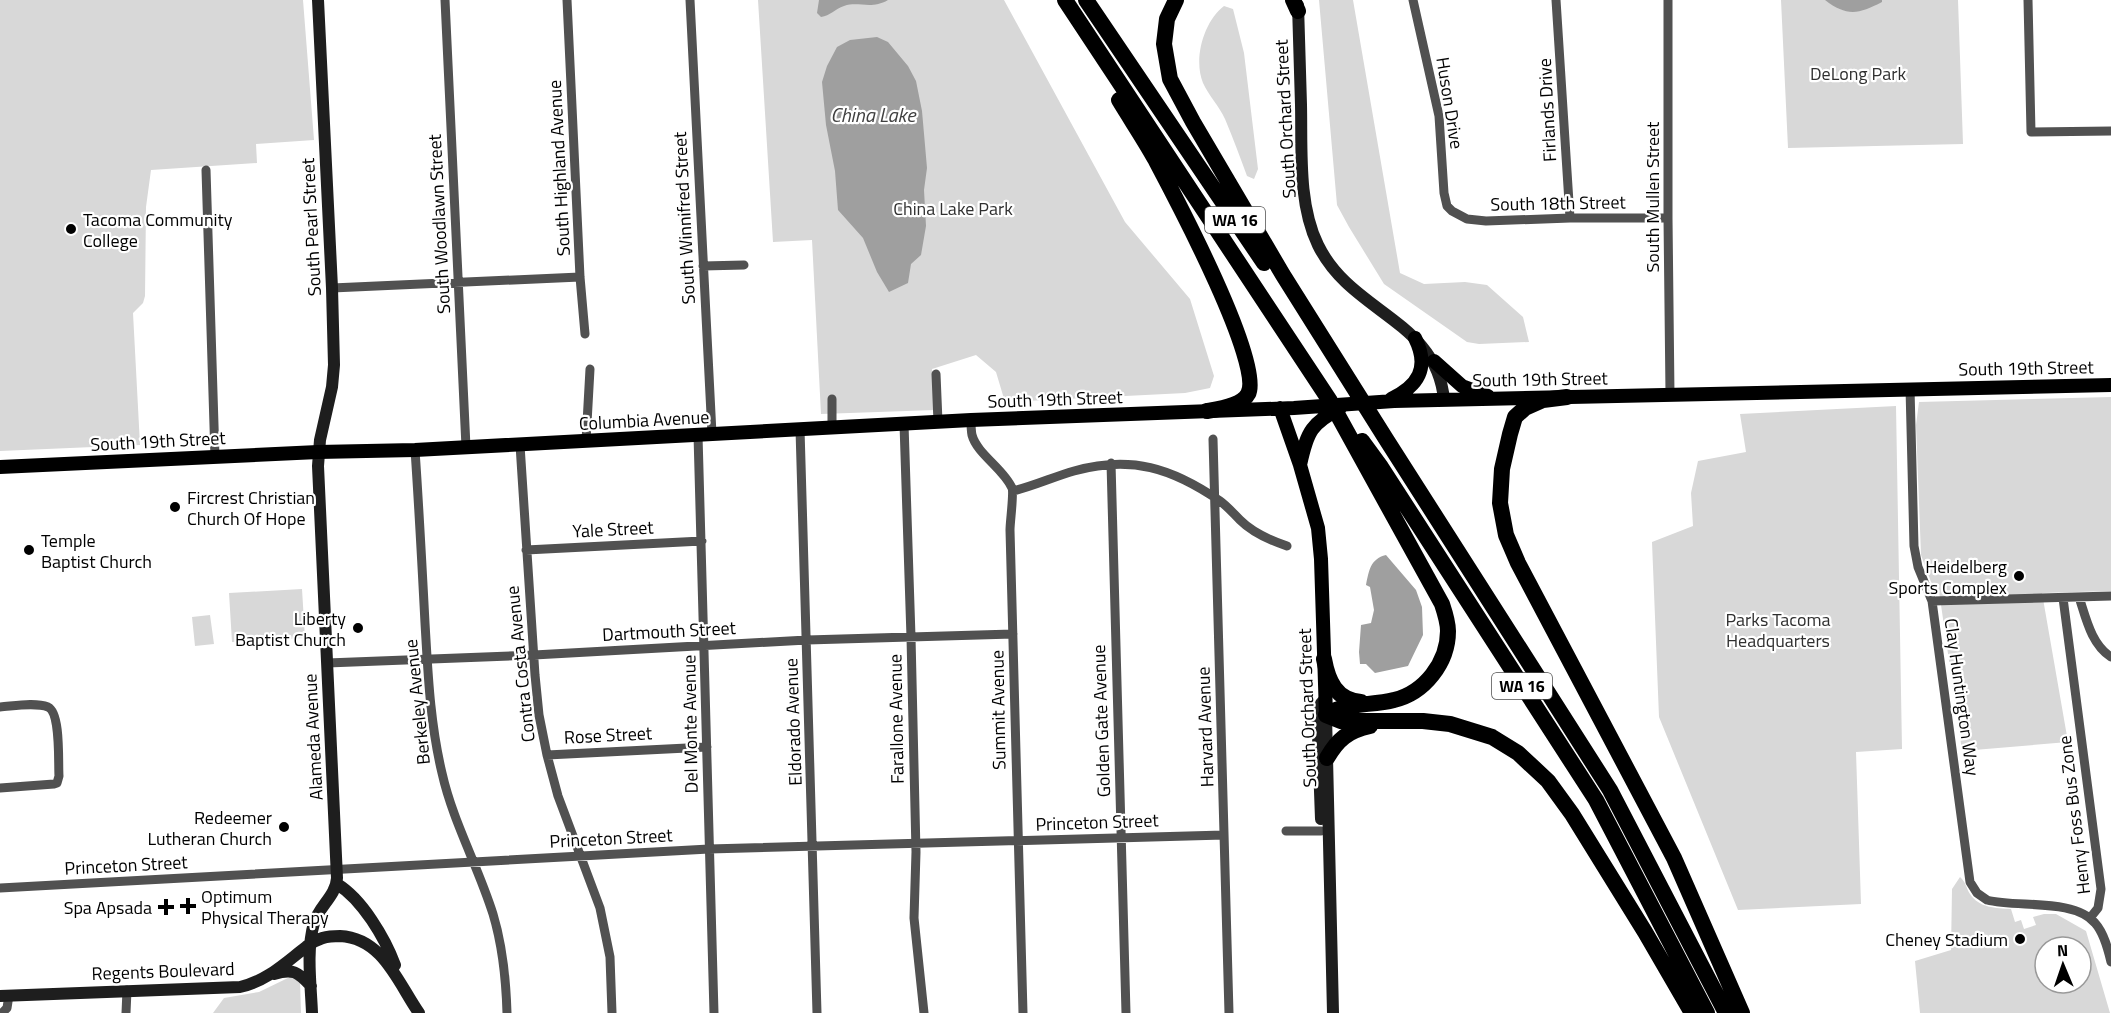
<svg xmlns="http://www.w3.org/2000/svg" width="2111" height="1013" font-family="'Titillium Web',sans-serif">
<rect width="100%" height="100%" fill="#fff"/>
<!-- green -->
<path fill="#d8d8d8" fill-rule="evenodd" d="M0 0H303L314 140 256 144 257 163 151 170 146 207 145 296 143 303 133 313 140 445 0 451Z
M758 0H1004L1125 222 1190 299 1214 376 1210 388 1185 393 1005 402 996 372 976 355 932 369 935 410 821 414 812 240 773 242Z
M1319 0H1353L1400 273 1424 284 1465 282 1487 285 1523 317 1529 342 1479 344 1467 342 1384 284 1349 227 1337 205Z
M1781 0H1958L1963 144 1788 148Z
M1224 6 1233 9 1244 53 1258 169 1254 179 1247 176C1240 157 1233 138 1225 119 1219 106 1209 96 1203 83 1193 59 1204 21 1224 6Z
M2111 397V591L2042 593 2068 742 1962 751 1939 591 1931 582 1921 555 1916 425 1919 402Z
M1896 406 1902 749 1856 752 1861 904 1738 910 1659 717 1652 542 1693 526 1691 493 1698 461 1746 452 1740 414Z
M302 589 305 638 232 642 229 593Z
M210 615 214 644 195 646 192 617Z
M1960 877C1966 882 1966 888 1970 894 1979 908 1996 908 2011 909L2015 922 2021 920 2024 929 2036 925 2033 917 2044 914H2056L2086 931 2110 1013H1920L1915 961 1951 950 1952 889ZM2045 947H2081V983H2045Z
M292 976 300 981 301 1013H213L224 998 259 992Z"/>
<!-- water -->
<path fill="#9f9f9f" d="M819 0H888C871 10 859 1 844 6 835 9 830 16 821 17L817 13Z
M1825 0H1882V2C1859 14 1847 17 1825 0Z
M877 37 888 42 908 66 916 81 922 111 927 168 924 190 926 226 921 255 911 264 908 283 889 292 877 272 863 238 838 210 835 171 826 125 822 82 827 66 837 47 850 40Z
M1386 555 1416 590 1422 607 1423 635 1408 666 1375 673 1366 664H1360L1359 652 1361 625 1371 623 1374 610 1370 587 1366 585C1369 571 1370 559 1386 555Z"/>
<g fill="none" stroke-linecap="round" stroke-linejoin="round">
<!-- street -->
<path stroke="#515151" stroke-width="9" d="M445 0 466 447
M567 0 580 277 585 334
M690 0 712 434
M1413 0 1439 116 1444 193 1447 206 1452 211 1467 219 1486 221 1570 218H1668
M1556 0 1570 218
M1668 0V218L1670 394
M2028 0 2031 132 2111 131
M206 170 215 457
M703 266 744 265
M332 288 580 277
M936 374 938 422
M1910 388 1914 546 1918 567 1932 601 1970 882 1977 893 1987 900C2017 908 2074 898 2095 923 2104 933 2108 949 2111 962
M971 420C971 425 971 430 972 435 977 454 1004 469 1012 488 1014 493 1010 522 1010 530L1023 1013
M904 424 911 637 916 852 914 918 924 1013
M832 428V399
M800 429 817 1013
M698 435 714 1013
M1213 439 1229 1013
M586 441 590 369
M520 445 535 675 539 715 547 755 558 796 600 908 610 957 612 1013
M415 450C419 508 422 565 425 623 428 673 430 723 442 773 453 822 478 866 493 914 503 947 506 979 507 1013
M1111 463 1126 1013
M1013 491C1034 486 1053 477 1074 471 1131 455 1172 468 1220 501 1227 506 1233 513 1240 520 1253 533 1269 540 1287 546
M526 550 702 541
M2079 597C2086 618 2091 644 2111 657
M2063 598 2101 889 2098 908 2090 918
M1932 601 2111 596
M327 663 534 655 807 640 1013 634
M0 707C14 706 35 702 48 707 61 713 58 762 59 776L57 783 54 784 0 788
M547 755 707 747
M1286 831H1321
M0 888 709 849 1224 835
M2 1013 7 1008 9 995
M126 1013 127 990"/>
<!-- secondary -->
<path stroke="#1e1e1e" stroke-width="12" d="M1298 5C1299 38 1300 72 1301 105 1302 150 1298 204 1318 245 1351 313 1437 320 1444 400
M1326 715 1333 1013
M1321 819 1317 708 1325 699
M337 884C362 899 385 938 395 965
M274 974C293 968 298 972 311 986
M0 996 240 987C267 981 285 963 306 947 317 938 327 936 340 936 383 938 398 983 419 1013
M312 1013C311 985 306 951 314 923 319 906 336 896 337 878L318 466 320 440 332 387 334 365 332 288 318 0"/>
<!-- primary -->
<path stroke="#000" stroke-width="14" d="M1434 361 1462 386 1488 396
M1391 399C1418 386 1430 368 1415 338
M1280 408 1300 465 1318 528 1321 559 1326 715
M1300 465C1308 428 1311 426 1342 406
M0 467 318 452 415 450 971 420 1294 408 1394 401 2111 385"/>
<!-- highway -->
<path stroke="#000" stroke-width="16" d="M1065 0 1330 401 1442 604C1445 613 1448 622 1448 631 1448 663 1424 693 1394 700 1371 706 1346 702 1326 715
M1086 0 1264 263
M1176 0 1167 19 1164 44 1170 79 1193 122 1283 275 1386 439 1610 790 1726 1013
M1293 0 1298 11
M1119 100C1131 120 1144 139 1155 159 1173 193 1265 365 1248 394 1242 406 1219 409 1207 411
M1567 397 1543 400 1525 408 1515 417 1510 434 1502 469 1500 503 1506 535 1518 563 1674 858 1742 1013
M1362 441 1381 467 1596 800 1707 1013
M1324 659C1328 681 1336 700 1361 702
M1326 715 1341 721H1423L1450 724 1492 737 1518 753 1548 781 1572 814 1645 932 1692 1013
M1327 758C1338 739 1348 731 1370 726"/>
</g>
<!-- markers -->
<g fill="#000" stroke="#fff" stroke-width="2">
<circle cx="71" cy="229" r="6"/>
<circle cx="175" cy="507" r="6"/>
<circle cx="29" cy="550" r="6"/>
<circle cx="2019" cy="576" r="6"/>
<circle cx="358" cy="628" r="6"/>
<circle cx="284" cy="827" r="6"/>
<path d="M185 897h6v6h6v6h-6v6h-6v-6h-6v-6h6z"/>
<path d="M163 898h6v6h6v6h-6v6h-6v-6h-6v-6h6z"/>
<circle cx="2020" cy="939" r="6"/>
</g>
<g text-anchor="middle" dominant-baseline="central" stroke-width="4.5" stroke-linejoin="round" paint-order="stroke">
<!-- shield labels -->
<g fill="#fff" stroke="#4c4c4c" stroke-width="1.5">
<rect x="1205" y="207" width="60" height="26" rx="4.5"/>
<rect x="1492" y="673" width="60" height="26" rx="4.5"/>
</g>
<g font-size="16" font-weight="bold" fill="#000">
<text x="1235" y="220">WA 16</text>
<text x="1522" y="686">WA 16</text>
</g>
<!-- park labels -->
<g font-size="18" fill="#2f2f2f" stroke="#fff">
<text x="1858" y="73">DeLong Park</text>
<text x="953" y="208">China Lake Park</text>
<text x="1778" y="619">Parks Tacoma<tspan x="1778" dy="21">Headquarters</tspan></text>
</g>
<!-- street labels -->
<g font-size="18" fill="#000" stroke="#fff">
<text transform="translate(1450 103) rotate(81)">Huson Drive</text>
<text transform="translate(1547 110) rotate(-93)">Firlands Drive</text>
<text transform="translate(1285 119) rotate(-93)">South Orchard Street</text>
<text transform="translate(559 168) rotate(-93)">South Highland Avenue</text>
<text transform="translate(1652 197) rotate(-90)">South Mullen Street</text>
<text transform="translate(1558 203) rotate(-1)">South 18th Street</text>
<text transform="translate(684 218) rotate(-93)">South Winnifred Street</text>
<text transform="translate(439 224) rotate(-93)">South Woodlawn Street</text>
<text transform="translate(311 227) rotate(-93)">South Pearl Street</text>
<text transform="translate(2026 368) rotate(-1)">South 19th Street</text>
<text transform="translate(1540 379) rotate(-1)">South 19th Street</text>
<text transform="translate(1055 399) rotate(-2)">South 19th Street</text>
<text transform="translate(644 420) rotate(-3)">Columbia Avenue</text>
<text transform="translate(158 441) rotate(-3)">South 19th Street</text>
<text transform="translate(613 529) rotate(-3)">Yale Street</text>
<text transform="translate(669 631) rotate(-3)">Dartmouth Street</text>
<text transform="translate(520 664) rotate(-96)">Contra Costa Avenue</text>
<text transform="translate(1962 697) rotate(82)">Clay Huntington Way</text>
<text transform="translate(417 702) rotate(-96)">Berkeley Avenue</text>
<text transform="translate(1307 708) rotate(-92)">South Orchard Street</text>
<text transform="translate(998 710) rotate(-91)">Summit Avenue</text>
<text transform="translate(896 719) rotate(-91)">Farallone Avenue</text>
<text transform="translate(1101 721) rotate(-92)">Golden Gate Avenue</text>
<text transform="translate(793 722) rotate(-92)">Eldorado Avenue</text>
<text transform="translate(690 724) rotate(-91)">Del Monte Avenue</text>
<text transform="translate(1205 727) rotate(-92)">Harvard Avenue</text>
<text transform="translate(608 735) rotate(-3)">Rose Street</text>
<text transform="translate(313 737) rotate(-93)">Alameda Avenue</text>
<text transform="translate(2074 815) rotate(-97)">Henry Foss Bus Zone</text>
<text transform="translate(1097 822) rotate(-2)">Princeton Street</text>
<text transform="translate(611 838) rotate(-3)">Princeton Street</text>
<text transform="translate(126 865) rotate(-3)">Princeton Street</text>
<text transform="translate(163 971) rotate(-2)">Regents Boulevard</text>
</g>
<!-- poi labels -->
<g font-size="18" fill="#000" stroke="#fff" text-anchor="end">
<text x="83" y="219" text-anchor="start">Tacoma Community<tspan x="83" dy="21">College</tspan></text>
<text x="187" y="497" text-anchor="start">Fircrest Christian<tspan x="187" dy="21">Church Of Hope</tspan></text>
<text x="41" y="540" text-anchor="start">Temple<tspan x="41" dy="21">Baptist Church</tspan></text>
<text x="2007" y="566">Heidelberg<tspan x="2007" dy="21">Sports Complex</tspan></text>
<text x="346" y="618">Liberty<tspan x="346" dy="21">Baptist Church</tspan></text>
<text x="272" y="817">Redeemer<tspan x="272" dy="21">Lutheran Church</tspan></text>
<text x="201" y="896" text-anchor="start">Optimum<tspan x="201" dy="21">Physical Therapy</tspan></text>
<text x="152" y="907">Spa Apsada</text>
<text x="2008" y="939">Cheney Stadium</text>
</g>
<!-- water labels -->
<g font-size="20" font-style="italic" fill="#404040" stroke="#fff">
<text x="873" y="114">China Lake</text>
</g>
</g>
<!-- north arrow -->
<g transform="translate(2063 965) rotate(358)"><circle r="28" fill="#ffffff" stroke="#999999" stroke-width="1.5"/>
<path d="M0-4.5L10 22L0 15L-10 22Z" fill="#000000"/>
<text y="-9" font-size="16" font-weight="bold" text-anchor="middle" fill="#000000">N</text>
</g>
</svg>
